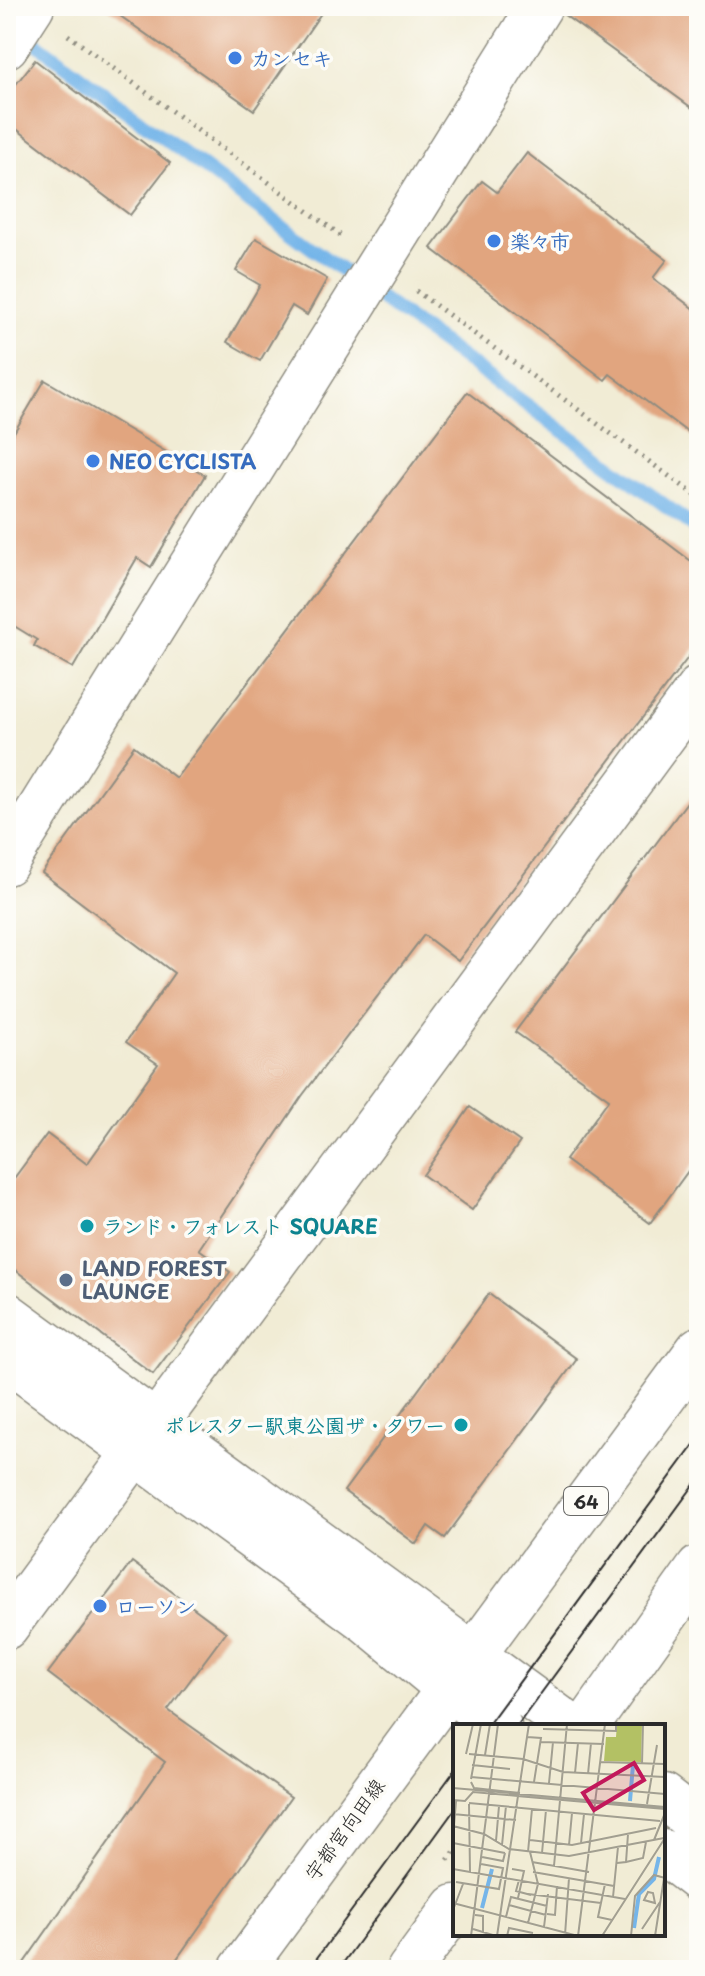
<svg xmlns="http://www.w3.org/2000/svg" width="705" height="1976" font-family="'Playpen Sans','Klee One',sans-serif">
<rect width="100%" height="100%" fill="#fdfcf7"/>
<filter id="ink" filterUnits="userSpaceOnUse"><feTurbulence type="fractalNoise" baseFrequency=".0125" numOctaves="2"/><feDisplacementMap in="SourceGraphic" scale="16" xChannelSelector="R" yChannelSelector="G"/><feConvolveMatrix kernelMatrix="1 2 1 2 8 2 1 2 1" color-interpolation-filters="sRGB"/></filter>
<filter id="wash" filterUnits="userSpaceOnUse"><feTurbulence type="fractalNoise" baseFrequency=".006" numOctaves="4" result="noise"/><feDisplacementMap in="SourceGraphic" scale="32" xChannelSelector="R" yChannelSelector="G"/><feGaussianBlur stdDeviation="1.8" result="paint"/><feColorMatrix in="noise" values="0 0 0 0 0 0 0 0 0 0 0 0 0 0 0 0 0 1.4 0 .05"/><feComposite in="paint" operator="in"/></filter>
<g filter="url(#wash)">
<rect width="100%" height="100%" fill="#f1ecd5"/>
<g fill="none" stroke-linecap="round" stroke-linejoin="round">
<!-- stream -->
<path stroke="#75b5e9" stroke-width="14" d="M32 40 299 239 699 530"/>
</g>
<g id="blocks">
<!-- building -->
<path fill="#e1a57f" d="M106 6H326L254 110Z
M565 6H699V113L563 14Z
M35 60 170 163 130 215 6 121V97Z
M527 153 667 260 653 278 699 313V441L610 374 605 380 431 248 482 181 497 192Z
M256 238 327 279 307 315 292 306 260 361 227 342 260 285 236 271Z
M45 380 205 475 151 567 137 558 73 668 34 646 37 640 6 621V446Z
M467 392 699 567V643L458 961 424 935 302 1096 199 1249 230 1272 153 1374 6 1263V1189L47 1134 87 1164 158 1064 126 1042 174 973 42 873 134 746 176 778Z
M699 786V1156L650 1223 565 1160 609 1099 515 1032Z
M470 1107 520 1142 472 1210 423 1175Z
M489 1294 577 1359 445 1538 428 1526 416 1544 344 1491Z
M132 1562 226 1632 168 1710 291 1797 169 1970H19L165 1762 48 1673Z"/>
</g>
</g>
<g filter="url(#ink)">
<use href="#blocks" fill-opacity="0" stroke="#8e8c80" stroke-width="2"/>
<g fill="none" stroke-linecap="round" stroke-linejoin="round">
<defs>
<path id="street" d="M6 46 32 6
M6 1627 699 688"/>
<path id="secondary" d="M6 863 540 6
M6 1314 570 1726
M6 1358 368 1622 448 1688 499 1726
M663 1797 699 1825
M663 1852 699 1880"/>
<path id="primary" d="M587 1726 699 1568
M241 1970 699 1349
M409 1970 455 1907"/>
</defs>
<!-- street casing -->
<use href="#street" stroke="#8e8c80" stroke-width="47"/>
<!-- secondary casing -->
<use href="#secondary" stroke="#8e8c80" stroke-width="47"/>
<!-- primary casing -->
<use href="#primary" stroke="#8e8c80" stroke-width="47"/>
<!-- path -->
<path stroke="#8e8c80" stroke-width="5" stroke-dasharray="2 6" stroke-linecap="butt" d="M68 35 343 237
M416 291 699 498
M448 1860 455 1851"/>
<!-- street -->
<use href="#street" stroke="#fff" stroke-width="44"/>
<!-- secondary -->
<use href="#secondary" stroke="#fff" stroke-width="44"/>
<!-- primary -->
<use href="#primary" stroke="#fff" stroke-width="44"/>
<!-- tram -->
<path stroke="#2b2b2b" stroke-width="2" d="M487 1726 699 1438
M517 1726 699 1478
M308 1970 455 1770
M338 1970 455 1809"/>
</g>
</g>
<!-- markers -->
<g fill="#3f7fe0" stroke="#fdfcf7" stroke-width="3">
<circle cx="235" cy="58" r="8"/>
<circle cx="494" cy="241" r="8"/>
<circle cx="93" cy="461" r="8"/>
<circle cx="100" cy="1606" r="8"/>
</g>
<g fill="#0f9aa8" stroke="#fdfcf7" stroke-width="3">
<circle cx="87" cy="1226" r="8"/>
<circle cx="461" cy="1425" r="8"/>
</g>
<circle fill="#5c6f8a" stroke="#fdfcf7" stroke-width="3" cx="66" cy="1280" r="8"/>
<g text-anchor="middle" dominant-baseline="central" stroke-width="7" stroke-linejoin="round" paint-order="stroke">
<!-- shield labels -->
<rect fill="#fdfcf7" stroke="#6a6a68" stroke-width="2" x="564" y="1487" width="44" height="28" rx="6"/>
<g font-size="18" font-weight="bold" fill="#2b2b2b">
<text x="586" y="1501">64</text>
</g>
<!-- shop labels -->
<g font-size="20" font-weight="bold" fill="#366cbe" stroke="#fdfcf7" text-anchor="start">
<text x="251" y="58">カンセキ</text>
<text x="510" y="241">楽々市</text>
<text x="109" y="461">NEO CYCLISTA</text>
<text x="116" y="1606">ローソン</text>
</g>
<!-- culture labels -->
<g font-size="20" font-weight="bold" fill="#0d838f" stroke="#fdfcf7" text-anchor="start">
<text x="103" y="1226">ランド・フォレスト SQUARE</text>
<text x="445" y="1425" text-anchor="end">ポレスター駅東公園ザ・タワー</text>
</g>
<!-- service labels -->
<g font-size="20" font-weight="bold" fill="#4e5e75" stroke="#fdfcf7" text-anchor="start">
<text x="82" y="1268">LAND FOREST<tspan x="82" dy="23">LAUNGE</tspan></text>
</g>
<!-- street labels -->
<g font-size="20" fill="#2b2b2b" stroke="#fdfcf7">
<text transform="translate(344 1829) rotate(-54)">宇都宮向田線</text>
</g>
</g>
<!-- overview -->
<g transform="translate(453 1724)">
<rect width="212" height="212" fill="#f1ecd5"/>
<path d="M164 0H189L188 38 151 37 153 13H163Z" fill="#b3c164"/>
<path fill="none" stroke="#75b5e9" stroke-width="4" d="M177 77 180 41M29 184 39 145M181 204 186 170 201 155 206 133"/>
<path fill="none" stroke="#a29f91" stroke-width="2" d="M76 0 65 72 212 85M90 5 163 7V0M74 13 88 14 81 58M88 18 151 20M13 30 20 0M16 30 70 35 110 48 212 53M32 31 37 0M148 38 212 40M189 40 190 0M19 41 57 45M122 49 125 19M135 50 138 19M18 53 212 70M18 55 28 0M18 58 21 64 67 69M96 59 100 18M0 64 212 83M0 76 12 77 20 68 65 72 44 212M16 79 207 97M16 80 17 148M194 80 204 21M0 90 63 96M0 102 31 110 56 125 116 132 211 114M0 114 3 77M77 116 119 121 203 104M201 116 212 89M43 117 46 82M0 119 52 129M128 119 131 90M49 121 53 82M116 121 119 89M75 128 79 85M89 129 93 86M29 133 50 137 52 129M79 138 136 148M173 138 190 134 193 118M164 139 173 138 175 110M101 142 114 0M0 145 172 175M59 145 71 147 65 174M80 148 161 162M66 156 63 167 78 171M3 158 46 165 50 144 28 140M152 160 145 193 159 196M195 168 200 169 202 179 191 176ZM75 170 148 179M160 173 165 123M0 179 125 212M56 181 93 191M0 186 10 160M94 190 102 191 104 162M22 191 30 192V208M53 193 58 173 94 182M75 199 85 160 77 128M91 203 95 170M20 205 43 212M189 205 207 178M112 211 116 154M18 212 45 0M54 212 56 204 80 209M125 212 152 0M149 212 212 114M178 212 182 172 201 151 212 154M202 212 212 148"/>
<path fill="#c2185b" fill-opacity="0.15" stroke="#c2185b" stroke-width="4" d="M181 39 191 56 141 86 130 69Z"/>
<rect width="212" height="212" fill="none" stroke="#2b2b2b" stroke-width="4"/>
</g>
<!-- margin -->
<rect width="705" height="1976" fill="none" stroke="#fdfcf7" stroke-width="32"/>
</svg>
